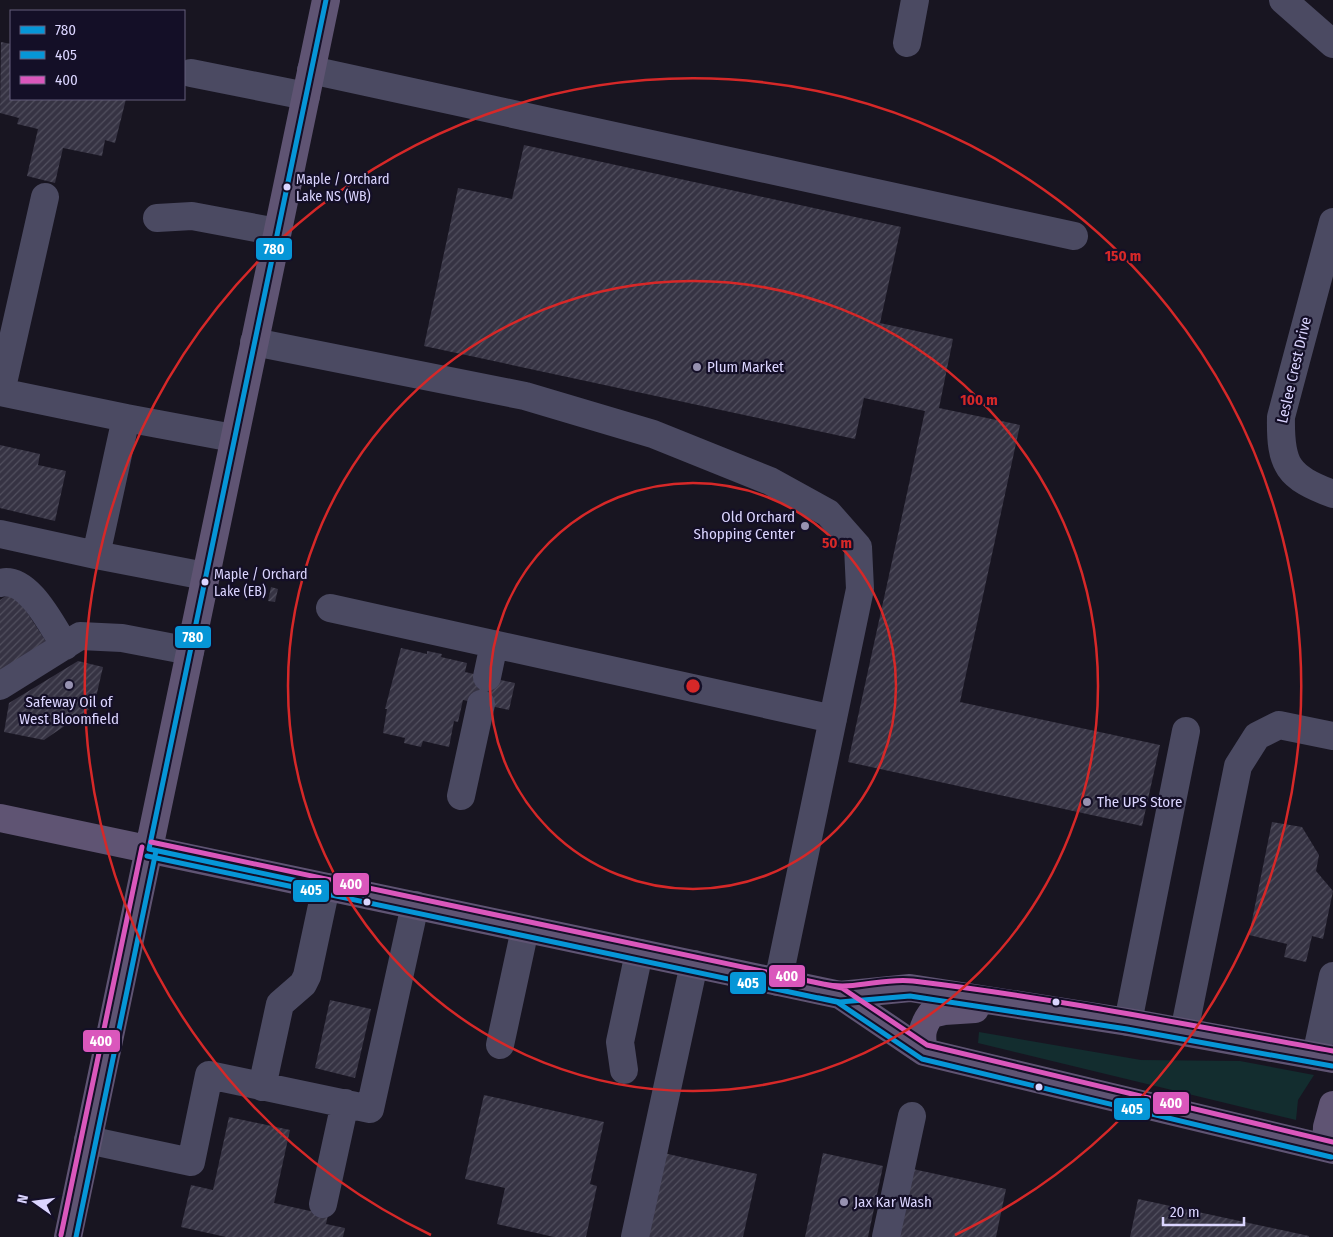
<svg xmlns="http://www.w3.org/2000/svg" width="1333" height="1237" font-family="'Fira Sans Condensed',sans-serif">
<defs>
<pattern id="building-hatch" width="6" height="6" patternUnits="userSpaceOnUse" patternTransform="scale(1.25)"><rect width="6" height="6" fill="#363343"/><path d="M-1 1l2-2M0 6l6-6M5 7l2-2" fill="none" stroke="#52505f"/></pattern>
</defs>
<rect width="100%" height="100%" fill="#181521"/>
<!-- grass -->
<path fill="#132d2f" d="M979 1032 1141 1060 1240 1061 1314 1075 1298 1100 1296 1120 978 1043Z"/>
<!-- building -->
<path fill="url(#building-hatch)" d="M1 42 11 44V99H126L115 143 105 140 102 156 63 148 55 183 27 176 38 129 17 124 19 118 0 113Z
M524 145 901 227 880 323 953 339 939 408 1020 425 960 702 1160 745 1142 826 848 762 925 411 864 398 855 439 424 346 458 188 512 199Z
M0 445 40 454 38 465 66 471 55 521 0 508Z
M271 587 278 589 275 602 268 601Z
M13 591 47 643 0 673V600Z
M401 648 427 654V651L442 654 441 657 467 663 465 672 515 683 509 710 463 700 458 722 454 721 449 747 423 741 421 747 404 743 405 738 383 733 387 709H385Z
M78 661 103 667 94 706 44 740 4 732 9 703Z
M1272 822 1302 827 1319 855 1316 871 1333 891 1323 939 1312 936 1306 962 1284 957 1287 944 1249 935Z
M330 1000 371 1009 355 1078 315 1068Z
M484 1095 604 1122 590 1184 597 1186 586 1237H554L497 1224 505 1188 465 1179Z
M229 1117 290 1130 274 1203 328 1215 326 1224 345 1228 343 1237H226L181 1227 191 1185 213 1190Z
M659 1152 757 1174 743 1237H640Z
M823 1153 883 1166 868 1237H805Z
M908 1168 1006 1189 996 1237H893Z
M1138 1199 1309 1236V1237H1130Z"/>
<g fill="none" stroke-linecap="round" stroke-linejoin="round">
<!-- minor -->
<path stroke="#4b4a62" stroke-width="28" d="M1283 0 1333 44
M907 43 915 0
M311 70 1074 236
M191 73 306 96
M157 218 192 216 277 232
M1333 222 1281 417C1280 466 1288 477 1333 494
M254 342 525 396 653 434 770 481 828 513 858 547 860 589 778 982
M0 392 126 418 96 555 0 534
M1 392 45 197
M126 418 233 438
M96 555 205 576
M0 583C28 575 52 626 65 646
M330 608 833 719
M487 677 494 644
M0 686 80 636 122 638 190 651
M461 796 481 704
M1128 1022 1186 731
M1184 1032 1238 766 1257 736 1279 725 1333 736
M500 1045 525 929
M1316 1056 1333 976
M624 1070 620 1042 639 953
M262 1087 280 1004 303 984 307 976 326 887
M88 1140 191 1162 209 1075 370 1109 415 905
M323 1204 345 1103
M635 1237 694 964
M886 1237 912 1116"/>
<!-- major -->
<path stroke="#5f5473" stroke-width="28" d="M0 818 840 995 910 988 1128 1022 1333 1059
M840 995 924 1052 1333 1150
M924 1052C921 1036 921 1028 931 1014L944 1011 975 1009
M1326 1148 1327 1127 1333 1105
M68 1237 326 0"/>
<defs>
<path id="bus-1" d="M149 849 326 0
M149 849 364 895"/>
<path id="bus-2" d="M147 856 837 1002 922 1059 1331 1157
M819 998 840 1002 910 996 1127 1029 1332 1066
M76 1237 156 851"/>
<path id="bus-3" d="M151 842 842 988 927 1045 1333 1142
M823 984C855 991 883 977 913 981 1054 998 1194 1026 1333 1051
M61 1235 142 847"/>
</defs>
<!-- bus-1 casing -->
<use href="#bus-1" stroke="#140f27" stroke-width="9"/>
<!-- bus-2 casing -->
<use href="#bus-2" stroke="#140f27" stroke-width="9"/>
<!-- bus-3 casing -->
<use href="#bus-3" stroke="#140f27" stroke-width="9"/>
<!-- bus-1 -->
<use href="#bus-1" stroke="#0696d7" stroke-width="5"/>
<!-- bus-2 -->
<use href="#bus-2" stroke="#0696d7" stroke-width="5"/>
<!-- bus-3 -->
<use href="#bus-3" stroke="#da57bc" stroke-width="5"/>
</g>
<!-- distance rings -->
<g fill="none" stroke="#d62828" stroke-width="2.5">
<circle cx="693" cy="686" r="203"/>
<circle cx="693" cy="686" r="405"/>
<path d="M431 1235A608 608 0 1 1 955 1235"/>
</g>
<!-- markers -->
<g fill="#dbd5ff" stroke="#140f27" stroke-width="2">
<circle cx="287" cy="187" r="4.5"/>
<circle cx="205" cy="582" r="4.5"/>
<circle cx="367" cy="902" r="4.5"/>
<circle cx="1056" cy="1002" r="4.5"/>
<circle cx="1039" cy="1087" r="4.5"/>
</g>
<g fill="#9792b1" stroke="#140f27" stroke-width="2">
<circle cx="697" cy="367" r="5"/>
<circle cx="805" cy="526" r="5"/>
<circle cx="69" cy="685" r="5"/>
<circle cx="1087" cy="802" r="5"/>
<circle cx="844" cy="1202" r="5"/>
</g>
<g text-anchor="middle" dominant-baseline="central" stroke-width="4.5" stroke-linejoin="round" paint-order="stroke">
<!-- bus labels -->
<g font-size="14" fill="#dbd5ff" stroke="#140f27" text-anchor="start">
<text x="296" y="179">Maple / Orchard<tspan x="296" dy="17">Lake NS (WB)</tspan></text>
<text x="214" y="574">Maple / Orchard<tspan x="214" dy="17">Lake (EB)</tspan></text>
</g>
<!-- poi labels -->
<g font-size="15" fill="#dbd5ff" stroke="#140f27" text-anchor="start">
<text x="707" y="367">Plum Market</text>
<text x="795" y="517" text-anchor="end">Old Orchard<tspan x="795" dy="17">Shopping Center</tspan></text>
<text x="69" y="702" text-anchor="middle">Safeway Oil of<tspan x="69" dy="17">West Bloomfield</tspan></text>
<text x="1097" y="802">The UPS Store</text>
<text x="854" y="1202">Jax Kar Wash</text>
</g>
<!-- street labels -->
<g font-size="15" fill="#dbd5ff" stroke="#140f27">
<text transform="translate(1294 370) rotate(-77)">Leslee Crest Drive</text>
</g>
</g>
<circle cx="693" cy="686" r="8" fill="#d62828" stroke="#140f27" stroke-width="2.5"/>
<g font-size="15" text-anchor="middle" font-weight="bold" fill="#d62828" stroke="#140f27" stroke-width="4.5" stroke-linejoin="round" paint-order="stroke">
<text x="1123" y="261">150 m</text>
<text x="979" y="405">100 m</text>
<text x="837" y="548">50 m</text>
</g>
<g stroke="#140f27" stroke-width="2">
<rect x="255" y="237" width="38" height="24" rx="5" fill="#0696d7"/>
<rect x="174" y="625" width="38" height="24" rx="5" fill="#0696d7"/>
<rect x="332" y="872" width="38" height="24" rx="5" fill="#da57bc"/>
<rect x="292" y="879" width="38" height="24" rx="5" fill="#0696d7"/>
<rect x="768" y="964" width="38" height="24" rx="5" fill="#da57bc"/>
<rect x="729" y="971" width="38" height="24" rx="5" fill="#0696d7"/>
<rect x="82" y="1029" width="39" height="24" rx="5" fill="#da57bc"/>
<rect x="1152" y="1091" width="38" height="24" rx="5" fill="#da57bc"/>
<rect x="1113" y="1097" width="38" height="24" rx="5" fill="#0696d7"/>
</g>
<g font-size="14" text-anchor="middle" font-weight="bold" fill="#fff">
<text x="274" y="254">780</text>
<text x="193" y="642">780</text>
<text x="351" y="889">400</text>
<text x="311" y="895">405</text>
<text x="787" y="981">400</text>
<text x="748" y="988">405</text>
<text x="101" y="1046">400</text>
<text x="1171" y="1108">400</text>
<text x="1132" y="1114">405</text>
</g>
<!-- legend -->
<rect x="10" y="10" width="175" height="90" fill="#140f27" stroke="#645e7d"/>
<rect x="20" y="26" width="25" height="8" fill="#0696d7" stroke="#645e7d"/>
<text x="55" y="35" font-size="15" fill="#dbd5ff">780</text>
<rect x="20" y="51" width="25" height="8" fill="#0696d7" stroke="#645e7d"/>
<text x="55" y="60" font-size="15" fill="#dbd5ff">405</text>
<rect x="20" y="76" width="25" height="8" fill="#da57bc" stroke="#645e7d"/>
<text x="55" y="85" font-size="15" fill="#dbd5ff">400</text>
<!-- north arrow -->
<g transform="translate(35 1202) rotate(284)" stroke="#140f27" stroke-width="4" paint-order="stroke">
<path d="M0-4L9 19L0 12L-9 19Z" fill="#dbd5ff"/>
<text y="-8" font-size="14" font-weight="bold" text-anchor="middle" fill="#dbd5ff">N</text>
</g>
<!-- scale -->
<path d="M1163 1217v8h81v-8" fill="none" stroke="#dbd5ff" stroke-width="2.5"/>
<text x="1170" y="1217" font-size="15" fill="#dbd5ff" stroke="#140f27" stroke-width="4" paint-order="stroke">20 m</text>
</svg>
